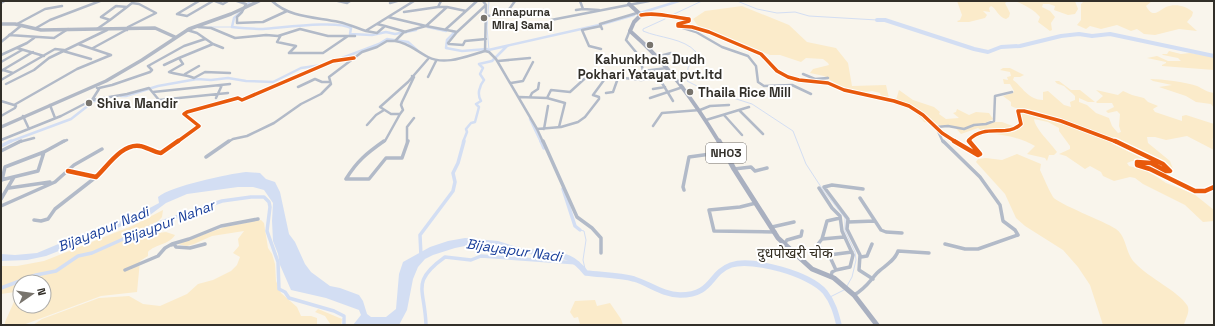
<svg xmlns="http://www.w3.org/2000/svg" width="1215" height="326" font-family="'Space Grotesk','Noto Sans Devanagari',sans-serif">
<rect width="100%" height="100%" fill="#f9f5ec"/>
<!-- green -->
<path fill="#fbebca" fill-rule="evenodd" d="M957 1H1008L1005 3 1010 13 1009 17 1006 19C998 17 997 9 991 6L989 8 990 12 983 11 987 15 985 18 969 22H958L957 21 960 20 962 15Z
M1015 1H1075L1078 9 1075 14 1068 15 1054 10 1055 6 1049 4H1043L1042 7 1050 11 1055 17 1051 23 1052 30 1050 31 1038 22 1040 17C1035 10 1023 4 1015 1Z
M1084 1H1152L1146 6C1153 19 1158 11 1166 7 1175 3 1186 6 1193 12L1192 16 1187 22 1197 31 1179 29 1155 35 1144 34 1137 29 1131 31 1117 25 1101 29 1090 26 1086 29 1077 25 1081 20V4Z
M742 6 789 25 807 42 836 48 848 63 852 86 886 85 889 98 881 96 880 93 872 91 860 93 841 87 824 76 810 73 813 69 829 65 828 63 823 59 806 58 801 62 780 55H770L698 26 693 19 705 11Z
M1169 51 1181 54 1190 53 1214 56V70L1162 66V65L1166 63V62L1147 58 1157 56 1168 61H1181L1178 58 1163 55 1162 54H1167Z
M1003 68H1010L1024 75 1020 77H1014L1013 80C1023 87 1027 99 1043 100V92L1048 91 1064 105 1071 107 1070 102 1075 100V96C1072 93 1067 89 1064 86 1060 84 1057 85 1055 81H1059L1071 90H1080L1095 102H1088L1079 98V102L1087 105 1096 113 1109 118 1112 126 1118 133 1121 132 1119 126 1120 114 1117 111 1108 113 1106 111 1114 107 1112 103H1097L1096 102 1103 96 1096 90 1118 95 1123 91 1132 95 1144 98 1148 102 1158 106 1153 109 1155 112 1182 121V116L1186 115 1214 124V138L1212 139 1214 141V150L1187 136 1166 140 1155 137H1147L1148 143 1170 161 1173 169 1172 170 1152 162 1132 161 1127 163 1129 166 1148 171 1166 183 1194 194 1214 210V221L1203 222 1185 205 1143 184 1135 178 1130 177 1114 181 1103 176 1101 172 1090 166 1085 169 1066 156 1059 154 1070 149V146L1059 131V128L1048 122 1034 119C1035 129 1051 143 1057 152L1054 155H1049L1047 161 1045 158 1027 154 1035 146C1024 140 1014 137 1002 135 992 133 986 135 978 128L961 134 954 126H943L924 122 911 107 896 100 899 90 913 100 934 107 940 112 939 114 946 119 959 118 953 113 956 112 957 109 969 115 976 112 989 113 993 119 987 122H1002L1018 128 1020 113 1023 111 1045 117C1038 106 1021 112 1011 106V102L1003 96 1013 93 1014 91 1010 84H1004L1003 79 1008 80 1007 77 1011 76 1010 72 1000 70Z
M1150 79C1162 79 1185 82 1197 86 1203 89 1207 92 1214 93V108L1211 104 1196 102 1186 96 1159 87 1172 85 1153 81Z
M1017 154 1041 164 1040 170C1044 178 1048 189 1053 197 1058 204 1104 221 1116 229 1127 237 1125 253 1135 263 1149 278 1178 291 1187 305 1191 311 1185 319 1184 325H1103L1090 285 1078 267 1063 250 1025 226 1016 218 1005 194 976 162 978 159 986 158 1002 160Z
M163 210 162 217 152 228 150 234 166 232 175 235C169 245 155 244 148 252V256L140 261 137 292 101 296 23 325H5V322L17 295 15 292 1 294V266H17L44 261 132 226ZM20 282H44V306H20Z
M261 220 264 223 268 248 272 254 275 264 276 281 281 293 297 307 301 316H311L317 318V325H33L42 319 99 298 129 296 143 304 160 306 187 294 198 284 213 280 231 271 237 265 240 257 233 253 239 246 238 239 244 231 212 236 194 244 187 246 177 244 225 227Z
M595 300 597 306 610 303 621 319 623 325H583L580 324 578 317 574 318 570 312 575 301Z
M318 309 342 319 341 325H331L325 316 315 312Z"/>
<!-- water -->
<path fill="#d3def3" d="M246 172 260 173 266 179 275 182 280 192 289 234 295 242 305 264 311 272 330 286 340 288 359 295 363 301 367 314 371 317H386L396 309 399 274 403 262 430 247 448 241 465 238 498 241 520 248 548 251 546 256 477 248 470 245 455 248 433 255 425 259 418 267 413 279 407 310 399 325H353L361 315 359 310 326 298 291 290 280 265 278 254 273 241 272 221 273 203 264 190 253 187H238L187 194 166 203 150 215 46 256 27 260 1 261V254L15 255 37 253 87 232 133 217 159 203 158 197C171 186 228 174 246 172Z"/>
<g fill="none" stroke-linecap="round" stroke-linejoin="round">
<!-- stream -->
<path stroke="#d3def3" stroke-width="1" d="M489 1 487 28 489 50
M737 1 757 9 777 13 795 12 809 16 877 20
M672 15 702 1
M665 19 643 29V31C659 38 684 38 696 52L688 68 687 81 699 87 752 104 793 131 806 164 823 190 845 218V231L855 252 856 260 852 277 847 286
M209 27H232
M580 230 584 231 586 240 583 260 586 273
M830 297 844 290"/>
<!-- canal-far1 -->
<path stroke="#d3def3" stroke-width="2.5" d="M246 7 250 1
M241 12 234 18 232 27C242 28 253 29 263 29 281 28 338 20 351 28L350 34 372 35 386 32 395 34 416 30
M640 13 679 1
M603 24 634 15
M428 27 446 31
M452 31 455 32 447 40 446 48 462 51 487 49
M484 51 599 25
M342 58 379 44 387 39 408 42 417 50
M121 96H126L158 86 197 79 211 80 228 78 246 81 273 82 301 68 322 65 333 60
M530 119 541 142
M9 142 71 119 94 101 103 99
M463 142 467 132 466 129 471 123 475 122 479 107 476 104 481 101C477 95 479 86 484 80L480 74 483 68 479 64 492 61 507 46"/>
<!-- canal -->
<path stroke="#d3def3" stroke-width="3.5" d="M541 141 544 148
M1 146 11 141
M563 189 575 226 580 230
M421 256 420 235 453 191 455 182 453 173 458 163 464 141
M1 288 36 275 56 271 78 256 92 253 159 223 222 201 251 197H264L269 202 270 207 267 231 278 262 279 289 285 292 289 298 334 311 344 316V325
M426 325C425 289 410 282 445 257L471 260 481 256 578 263"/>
<!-- river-far1 -->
<path stroke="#d3def3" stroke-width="4" d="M877 20H885L974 49 988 52 1001 47 1020 46 1061 36 1079 34 1092 36 1110 34 1214 56"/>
<!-- river -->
<path stroke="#d3def3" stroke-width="5.5" d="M540 253C562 256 571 254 586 273 602 275 619 275 634 279 650 284 663 295 680 295 713 295 709 273 731 265 753 258 810 274 825 292 833 302 836 313 839 325"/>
<!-- street-far1 -->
<path stroke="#b2bac8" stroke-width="2.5" d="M199 1 177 14 187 16 213 1
M215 1 223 4 228 1
M237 1 246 4 242 12 237 17V23L263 22 287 11
M272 1C290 18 316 17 339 22 348 24 357 28 366 31
M338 1 347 3 350 1
M441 1 438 7H447
M483 1 486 5 485 51
M580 1 583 9 599 10
M390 3 397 1
M116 6 127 7 110 20 101 17Z
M127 7 132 3 139 4 156 13 128 27 127 30
M576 10 583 9
M404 12 438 7
M641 15C657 12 673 17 689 19V21L678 24V26L692 27 709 32 761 54 777 71 788 77 799 80 828 83 844 90 894 101 909 106 923 115 942 133 956 142
M486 16 505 15 515 1
M388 17 414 1
M551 20 649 1
M17 24 45 9 62 6
M377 24 385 26 377 33 366 31 367 30 388 17 426 26 447 7 466 11 477 1
M385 26 406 32
M601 26 582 30 589 46 601 49
M198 27 211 28 235 38 266 35 278 36 300 29 328 36H355
M36 28 50 20 100 1
M683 28 696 32 722 47 748 56 756 66 758 82 764 86 792 85 811 94
M97 29 110 20
M446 29 466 11
M602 29 600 24 637 13
M187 30 197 33 213 44
M630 30 626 40 640 57 643 71
M457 32 486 5
M9 35 54 38 68 29
M281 35 277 42 296 46 289 53H323L348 36
M395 41C409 43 416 51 428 57 445 66 467 56 485 51L489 52 496 59 537 129 543 142
M1 42 22 25
M78 44 111 55
M17 48 44 56
M93 48 126 30
M223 48 213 44 179 58 183 64 169 72C178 75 185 74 194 78L205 72 230 73
M63 51 91 59
M1 55 27 43 34 38
M656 57 671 53
M498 61 530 58
M1 62 22 50
M164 65 179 58
M3 70 13 73
M1 71 33 52
M185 74 199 66
M803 74 815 79 828 78 812 80
M428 77 436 61
M1 80 55 49 64 50
M641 80 659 78 673 101
M511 83 523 81 533 62
M6 84 34 70 49 58 107 30
M298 87 315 79 322 82H329
M99 88 112 85 150 72 152 70 148 66 184 46 205 39
M653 89 665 87
M153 92 230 84
M606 93 613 92 618 78
M519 97 547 98
M530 97 532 93 538 89 539 83
M216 98 222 85
M650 98 683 87
M92 100 99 89 97 88
M1 101 14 105 77 69 111 55
M50 105 55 118
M700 110 710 106 729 105
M739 110 749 107
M400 114 403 110 401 105 402 102 414 77 412 76
M724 115 742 135
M1 116 15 108 16 106 14 105
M23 116 29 129
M706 120 739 110 763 134
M367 125 376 115 384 110
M653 126 662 113 700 110
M559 127 565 103 547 98 551 90 570 92 593 71 607 76
M537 129 561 127 578 122 585 117 599 99V97L593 95 607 76 641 80 643 71 667 68
M544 129 548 106
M1 140 61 116 92 100 127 94 149 88 159 100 228 93
M19 142 34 138
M62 142 67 140
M177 142 199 126 184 114 187 112 238 98 242 100 333 61 354 58
M228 142 233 139 247 136 274 123 301 104 321 94 331 84 329 77 362 52 377 47 387 41H395L404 32 426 26 457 32 448 43 449 44 463 45 465 41 486 39
M383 142 385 141 400 114H391L380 107 408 82 428 59
M407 142V127L414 118
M943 142 936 127 948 126 964 129 974 125 986 124 994 121 995 96 1012 92
M970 142 969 140C985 123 1007 138 1021 124L1018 111H1024L1061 121 1117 142"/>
<!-- street -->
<path stroke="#b2bac8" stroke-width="3.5" d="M384 141C367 153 357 161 346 179H369L386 158H402L408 141
M543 141 577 217 592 228 601 238V253
M943 141 980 177 1000 205 1003 221 1015 230 1018 235 978 249H965L945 244
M954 141 978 155 980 154 969 141
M1115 141 1163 164 1170 171H1166L1151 163 1137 162V165L1150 169 1195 191H1205L1214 187
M1 151 21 141
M206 157 229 141
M734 169 751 167 755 171 767 168
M68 171 96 177C107 167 122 143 140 146 147 147 153 152 161 153L178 141
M1 180 38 171 44 152
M2 180 5 167 44 152 64 141
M9 188 50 182
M819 188 832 208 840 216 842 231 853 255 850 267 836 270
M863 189 832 185 824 187 848 219 847 229 860 255 859 270 873 279
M684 190 683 187 689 157 725 152
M860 198 881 230 886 232 902 233
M1 199 14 177
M756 203 740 207 709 210 714 231 775 232
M1 206 55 182 74 165 102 149
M34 220 41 221 48 219 55 209 96 177
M848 222 875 221
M772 227 794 222
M822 239 844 237
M785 243 787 240 801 236 802 231
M171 245 174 244 176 247 190 248 205 244
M829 255 852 252
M861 257 867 256 872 244
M125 270 158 256 165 248 172 244 189 239 221 226 258 219
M831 277 832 272 836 270 829 255 825 254 818 244 822 239 827 221 840 218
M854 295C866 288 868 283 877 273 884 266 895 261 898 251L929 253"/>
<!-- secondary -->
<path stroke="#b2b9c6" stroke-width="3.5" d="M1 24H15L41 30 155 28 175 37
M1 127 106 81 142 60 189 29 231 14 259 1"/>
<!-- primary-far1 -->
<path stroke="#a9b0c0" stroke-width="4" d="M629 4 641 15 634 22 630 31C667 63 694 101 719 142"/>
<!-- primary -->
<path stroke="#a9b0c0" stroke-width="5" d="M719 141 734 169 778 238 812 269 834 278 854 295 877 325"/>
<!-- highway -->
<path stroke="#aeb4c2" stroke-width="4" d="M1 2 3 1"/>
<defs>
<path id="cycleway-far1" d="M641 15C657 12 673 17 689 19V21L678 24V26L692 27 709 32 761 54 777 71 788 77 799 80 828 83 844 90 894 101 909 106 923 115 942 133 956 142
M177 142 199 126 184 114 187 112 238 98 242 100 333 61 354 58
M970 142 969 140C985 123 1007 138 1021 124L1018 111H1024L1061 121 1117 142"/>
<path id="cycleway" d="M954 141 978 155 980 154 969 141
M1115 141 1163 164 1170 171H1166L1151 163 1137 162V165L1150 169 1195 191H1205L1214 187
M68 171 96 177C107 167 122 143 140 146 147 147 153 152 161 153L178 141"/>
</defs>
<!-- cycleway-far1 casing -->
<use href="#cycleway-far1" stroke="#fff" stroke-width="5.5"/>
<!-- cycleway casing -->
<use href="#cycleway" stroke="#fff" stroke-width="7"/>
<!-- cycleway-far1 -->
<use href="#cycleway-far1" stroke="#e8590c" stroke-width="3.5"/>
<!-- cycleway -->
<use href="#cycleway" stroke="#e8590c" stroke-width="4.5"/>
</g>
<!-- markers -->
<g fill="#78746d" stroke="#fff" stroke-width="1.5">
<circle cx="484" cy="18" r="4"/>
<circle cx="650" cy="45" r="4"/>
<circle cx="690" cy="92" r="4"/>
<circle cx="89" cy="103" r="4"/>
</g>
<g text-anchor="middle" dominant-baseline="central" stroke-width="4" stroke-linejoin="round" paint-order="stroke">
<!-- far-poi labels -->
<g font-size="11" font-weight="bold" fill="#322f29" stroke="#fff" text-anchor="start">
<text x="492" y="12">Annapurna<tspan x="492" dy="13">Miraj Samaj</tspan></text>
</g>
<!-- shield labels -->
<rect fill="#fff" stroke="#706d69" stroke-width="1" x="706" y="143" width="40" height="20" rx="3"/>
<g font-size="12" font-weight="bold" fill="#322f29">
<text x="726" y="153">NH03</text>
</g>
<!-- poi labels -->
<g font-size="13" font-weight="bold" fill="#322f29" stroke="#fff" text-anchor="start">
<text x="650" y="59" text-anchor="middle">Kahunkhola Dudh<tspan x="650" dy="15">Pokhari Yatayat pvt.ltd</tspan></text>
<text x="698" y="92">Thaila Rice Mill</text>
<text x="97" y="103">Shiva Mandir</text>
</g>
<!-- water labels -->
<g font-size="14" font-style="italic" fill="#183e9a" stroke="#fff">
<text transform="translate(168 222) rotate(-21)">Bijaypur Nahar</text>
<text transform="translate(103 229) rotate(-22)">Bijayapur Nadi</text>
<text transform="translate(514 250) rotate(8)">Bijayapur Nadi</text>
</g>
<!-- neighbourhood labels -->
<g font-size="14" fill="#312b1f" stroke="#fff">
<text x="795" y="253">दुधपोखरी चोक</text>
</g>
</g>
<!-- border -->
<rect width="1215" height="326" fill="none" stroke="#322f29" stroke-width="4"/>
<!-- north arrow -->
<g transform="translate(32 294) rotate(77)"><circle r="19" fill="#ffffff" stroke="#adaca9"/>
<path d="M0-3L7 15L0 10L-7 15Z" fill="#78746d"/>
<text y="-6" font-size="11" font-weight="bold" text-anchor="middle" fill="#322f29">N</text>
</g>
</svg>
